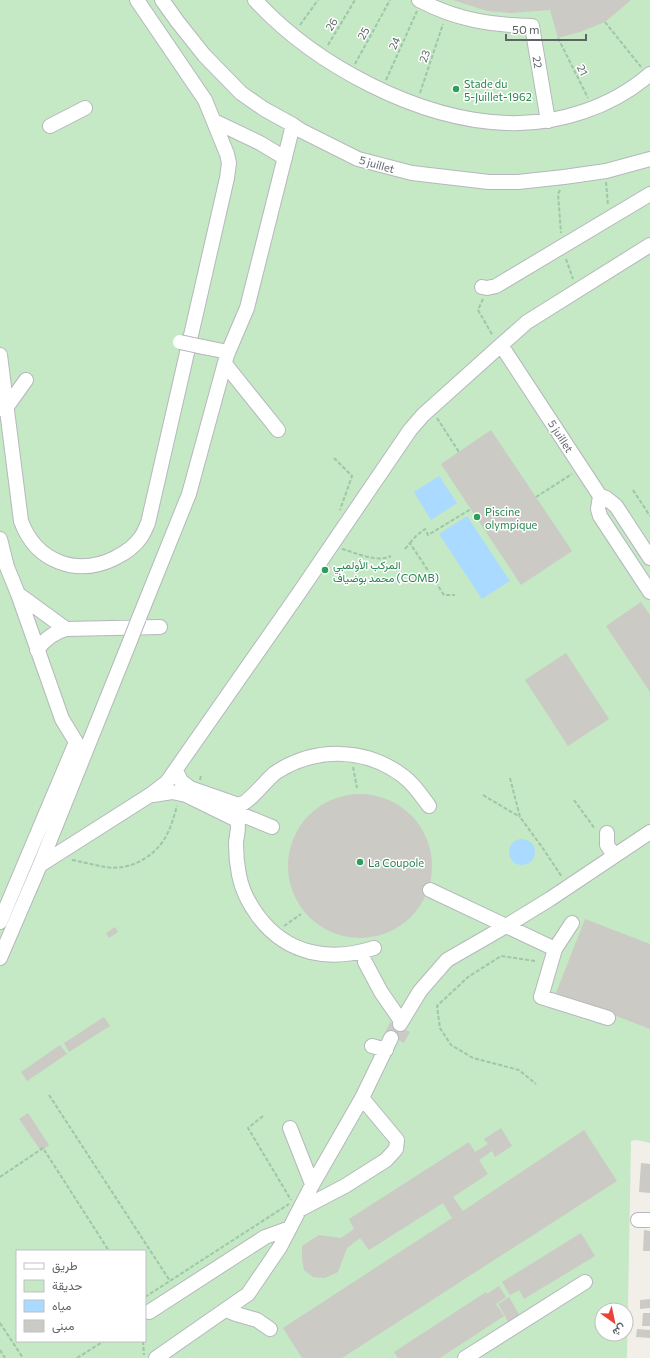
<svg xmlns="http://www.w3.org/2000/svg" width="650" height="1358" font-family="Commissioner,Vazirmatn,sans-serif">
<rect width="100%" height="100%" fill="#f1efe8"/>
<!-- green -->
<path fill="#c5e8c5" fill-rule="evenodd" d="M0 0H650V1143L637 1140 631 1141 627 1358H0ZM17 1251H145V1341H17ZM602 1310H626V1334H602Z"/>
<!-- water -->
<path fill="#aadaff" d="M439 476 457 503 431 520 414 492Z
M467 516 510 581 482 599 439 534Z
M509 852a13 13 0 1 1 26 0a13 13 0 1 1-26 0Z"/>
<!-- building -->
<path fill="#cccac5" d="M453 0H631L605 22 580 32 558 38 550 10 511 13 487 11Z
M491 430 572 551 521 585 441 464Z
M641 602 650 615V692L606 626Z
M566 653 609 719 568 746 525 680Z
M288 866a72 72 0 1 1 144 0a72 72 0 1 1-144 0Z
M585 919 650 944V1029L556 993Z
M115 927 118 932 109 938 106 933Z
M104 1017 110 1026 69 1052 64 1043Z
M390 1022 410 1032 404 1043 385 1033Z
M60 1045 67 1054 27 1081 21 1072Z
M28 1113 49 1145 41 1151 19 1119Z
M501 1128 512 1146 495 1157 492 1151 479 1160 488 1174 453 1197 463 1211 584 1130 617 1181 342 1358H302L283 1328 452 1218 443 1203 369 1250 360 1238 347 1248 338 1272 325 1278 313 1277 304 1270 302 1259V1246L319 1235 341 1238 354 1229 349 1219 469 1142 475 1152 488 1144 484 1139Z
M641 1163 650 1164V1193L639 1192Z
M644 1230 650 1231V1251H643Z
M581 1233 595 1256 524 1299 519 1290 510 1295 502 1282Z
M499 1286 506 1297 496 1304 504 1316 440 1358H398L394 1352 486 1292 487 1294Z
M509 1297 520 1316 509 1323 498 1304Z
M650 1299V1308L640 1309V1300Z
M643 1313H650V1326H642Z
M637 1329 650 1330V1338L636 1337Z"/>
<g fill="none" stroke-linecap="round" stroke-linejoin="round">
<defs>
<path id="minor" d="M162 0 177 21 204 55 241 93 264 109 293 125 302 131 358 159 412 173 489 182H518L564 177 606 171 650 159
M255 0C315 65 418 120 507 123 558 125 612 107 650 74
M419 0C457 20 491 25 532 26L548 121
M214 121 260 143 285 158
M50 126 85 108
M482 287 487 288 496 286 650 194
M203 347 228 352
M0 355 21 521C36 562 77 577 115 558 125 553 135 546 141 537 144 533 146 527 148 523L227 178 229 163 227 154 205 100 137 0
M225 364 278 430
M4 410 6 408 26 380
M600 496 501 345 527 322 650 245
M600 496 598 509 600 516 650 592
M600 496 606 498 616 506 650 558
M0 539 7 567 18 594 66 629 160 627
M139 618 189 494 227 355 247 308 293 125
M37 650C44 640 55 632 66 629
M176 771 181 781 190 788 239 805C249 803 265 781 275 773 314 747 365 747 403 776 414 784 421 795 429 806
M153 795 172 792 186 795 237 820C240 827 236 836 236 844 236 855 237 865 239 875 242 890 249 904 258 916 287 955 330 962 374 948
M228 809 272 827
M607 833V845L614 855
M40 865 150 795 167 782 299 593 410 430 423 415 501 345
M430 890 555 949 572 923
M0 922 76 742 62 719 18 594
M555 949 541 997 608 1018
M0 958 40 865 130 641
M365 962 381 992 401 1021
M400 1024 420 991 447 960 506 926 550 899 650 832
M372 1046 386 1050
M290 1128 312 1184
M299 1210 345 1186 386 1160 396 1149 397 1140 362 1098
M638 1220H650
M226 1310 236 1314 257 1320 270 1329
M149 1312 265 1237 290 1228
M156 1358 248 1294 280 1247 311 1187 362 1098 391 1038
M465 1358 585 1282"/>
</defs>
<!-- minor casing -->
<use href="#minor" stroke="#b5b8bc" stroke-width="16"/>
<!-- path -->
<path stroke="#9cc7a9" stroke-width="2" stroke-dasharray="4 2" stroke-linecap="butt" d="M605 22 641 67
M300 25 318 0
M558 38 588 98
M328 45 355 0
M355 64 390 0
M386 80 417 11
M420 93 443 24
M606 182 608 205
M560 190 558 194 561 233
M566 259 573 279
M483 299 478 310 493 336
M437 418 459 452
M334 458 352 476 340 510
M633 490 650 516
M536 497 572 474
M410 543 416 536 425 529 428 535 471 509
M342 549C357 553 376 563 391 556
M405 549 410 543 444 595H455
M353 767 357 788
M510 778 520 817 542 847 562 877
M200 780 201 775
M483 795 520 817
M574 800 595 829
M72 860C83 862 94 865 105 867 129 871 153 858 165 838 171 828 174 816 177 806
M284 926 301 914
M535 961 501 956 468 977 437 1006 440 1028 451 1045 473 1058 519 1070 536 1084
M49 1095 170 1281
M263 1116 248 1128 291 1200
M0 1177 43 1148 109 1251
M145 1297 289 1204
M0 1323 23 1358
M143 1341 144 1355
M0 1350 5 1358
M77 1358 104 1341"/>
<!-- minor -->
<use href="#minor" stroke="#fff" stroke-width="14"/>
<defs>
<path id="minor-bridge" d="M180 342 203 347
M130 641 139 618"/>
</defs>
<!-- minor-bridge casing -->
<use href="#minor-bridge" stroke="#b5b8bc" stroke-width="16" stroke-linecap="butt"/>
<!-- minor-bridge -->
<use href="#minor-bridge" stroke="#fff" stroke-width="14"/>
</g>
<!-- markers -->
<g fill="#2e9e5b" stroke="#fff" stroke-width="1.5">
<circle cx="456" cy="89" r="4"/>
<circle cx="477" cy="517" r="4"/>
<circle cx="325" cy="570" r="4"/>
<circle cx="360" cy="862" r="4"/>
</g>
<g text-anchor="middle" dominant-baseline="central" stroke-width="3" stroke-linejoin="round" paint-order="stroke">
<!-- street labels -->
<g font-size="11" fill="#5f6368" stroke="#fff">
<text transform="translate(331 24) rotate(-58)">26</text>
<text transform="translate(363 33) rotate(-62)">25</text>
<text transform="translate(394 43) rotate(-66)">24</text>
<text transform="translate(424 56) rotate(-71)">23</text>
<text transform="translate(538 62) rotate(81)">22</text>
<text transform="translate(583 70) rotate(64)">21</text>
<text transform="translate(377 164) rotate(16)">5 juillet</text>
<text transform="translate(561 436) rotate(57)">5 juillet</text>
</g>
<!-- leisure labels -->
<g font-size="11" fill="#27864d" stroke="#fff" text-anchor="start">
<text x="464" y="83">Stade du<tspan x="464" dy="13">5-Juillet-1962</tspan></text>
<text x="485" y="511">Piscine<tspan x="485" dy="13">olympique</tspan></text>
<text x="333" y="564">المركب الأولمبي<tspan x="333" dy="13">محمد بوضياف (COMB)</tspan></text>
<text x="368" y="862">La Coupole</text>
</g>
</g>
<!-- legend -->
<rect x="16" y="1250" width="130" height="92" fill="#ffffff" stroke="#bfc1c3"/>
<rect x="24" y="1263" width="20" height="6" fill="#ffffff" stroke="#bfc1c3"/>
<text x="52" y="1270" font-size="12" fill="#5f6368">طريق</text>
<rect x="24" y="1280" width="20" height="12" fill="#c5e8c5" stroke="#bfc1c3"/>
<text x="52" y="1290" font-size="12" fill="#5f6368">حديقة</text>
<rect x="24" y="1300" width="20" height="12" fill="#aadaff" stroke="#bfc1c3"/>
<text x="52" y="1310" font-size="12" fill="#5f6368">مياه</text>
<rect x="24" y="1320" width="20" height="12" fill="#cccac5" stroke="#bfc1c3"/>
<text x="52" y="1330" font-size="12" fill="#5f6368">مبنى</text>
<!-- north arrow -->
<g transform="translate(614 1322) rotate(147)"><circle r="19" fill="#ffffff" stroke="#bfc1c3"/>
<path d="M0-3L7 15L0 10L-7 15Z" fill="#ea4335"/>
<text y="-6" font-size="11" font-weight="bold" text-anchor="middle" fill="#5f6368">ش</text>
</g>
<!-- scale -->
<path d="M506 34v6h80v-6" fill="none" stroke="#5f6368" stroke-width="2"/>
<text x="512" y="34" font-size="12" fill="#5f6368" stroke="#ffffff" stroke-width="3" paint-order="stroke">50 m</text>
</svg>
